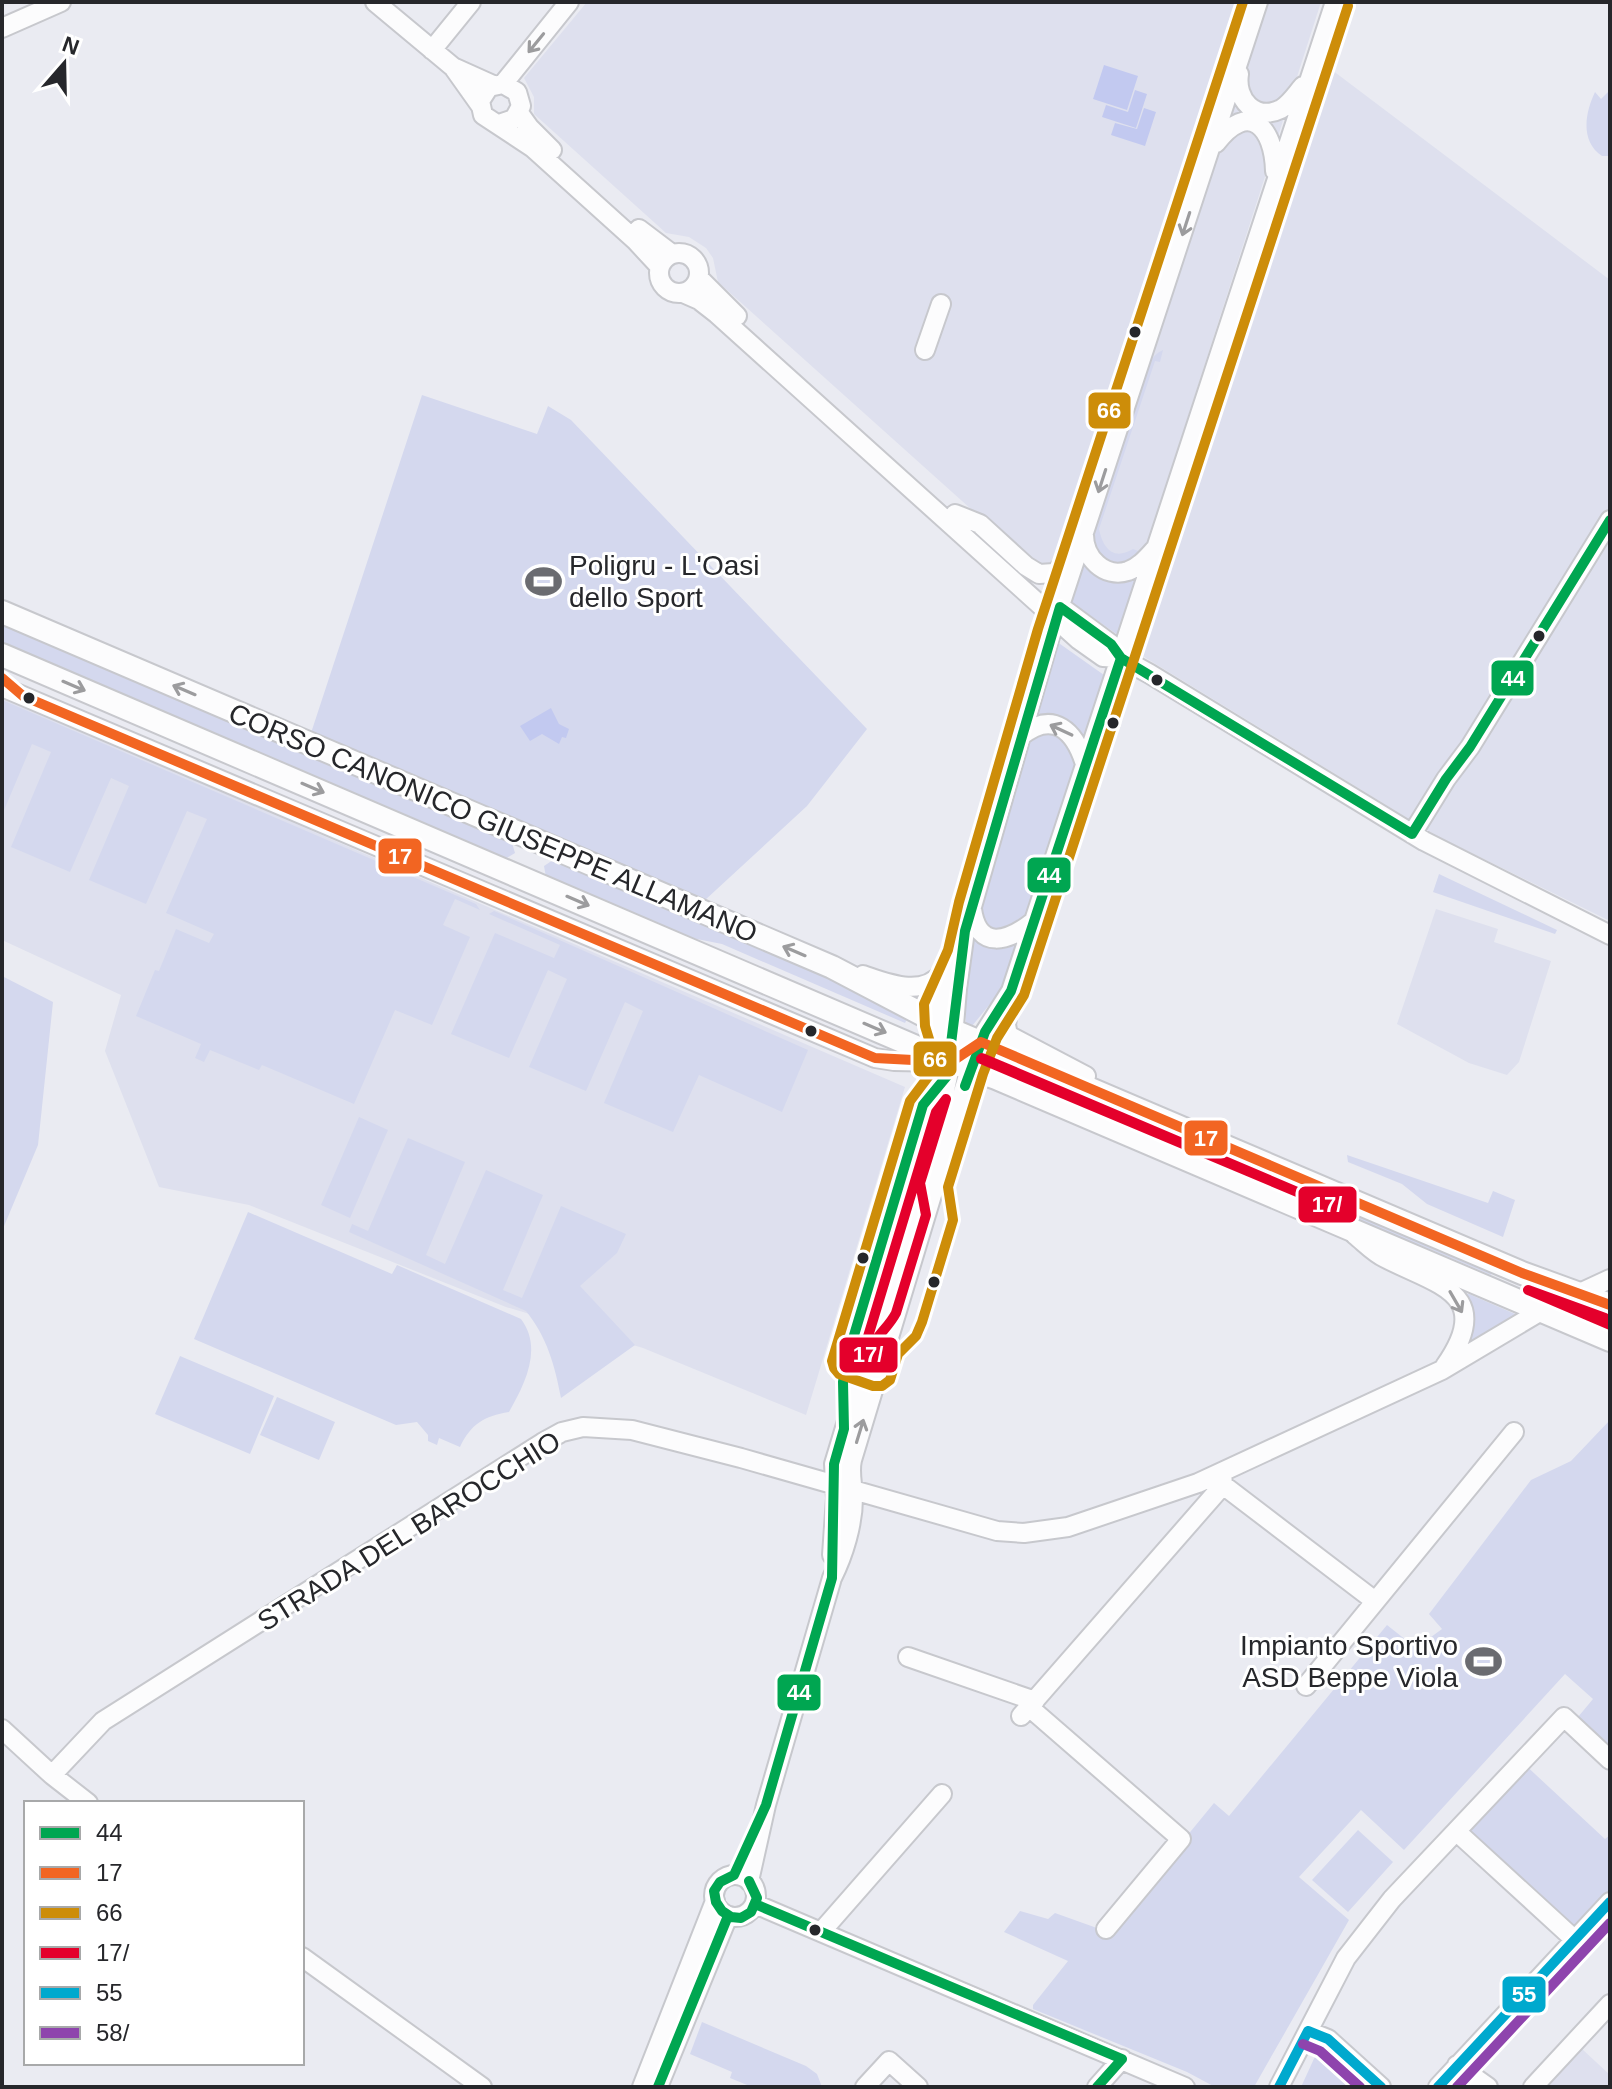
<svg xmlns="http://www.w3.org/2000/svg" width="1612" height="2089" font-family="Helvetica,sans-serif">
<rect width="100%" height="100%" fill="#eaebf2"/>
<!-- built -->
<path fill="#dee0ee" d="M587 2H1321L1118 635 1051 587 1030 562 718 282 713 258 706 248 689 237 666 233 534 114V97L524 78Z
M1328 67 1610 280V921L1435 835 1136 652Z
M2 697 905 1087 806 1415 643 1348 506 1307 249 1205 159 1187 105 1051 121 995 2 940Z
M1436 909 1498 929 1494 942 1551 961 1519 1062 1507 1075 1469 1063 1397 1024Z
M1581 2048 1610 2075V2087H1545Z"/>
<!-- green -->
<path fill="#d4d8ee" d="M1610 90V156H1602C1580 141 1585 113 1595 92L1601 99Z
M1163 350 1160 362 1155 361 1099 529C1103 548 1113 561 1133 549L1141 552 1124 567 1096 557 1089 527 1127 416C1144 397 1139 361 1163 350Z
M422 395 537 434 548 406 571 420 867 729 807 806 704 901 311 733Z
M1079 565 1117 578 1139 571 1118 635 1067 599Z
M2 625 512 843 515 853 505 859 2 645Z
M1053 639 1104 675 1084 741 1029 724Z
M2 700 476 904 480 910 455 899 443 925 470 937 432 1025 395 1010 354 1104 262 1065 259 1070 210 1050 204 1062 195 1058 201 1044 136 1016 155 970 159 971 176 929 209 943 214 934 166 913 207 819 187 811 146 904 89 880 129 786 111 778 70 872 11 847 51 752 32 744 2 815Z
M1042 731 1067 737 1077 765 1023 922 1018 929 986 930 976 905 1022 746Z
M553 860 831 979 907 1019 905 1023 722 944 687 937 546 877 544 866Z
M1439 874 1557 930 1555 934 1433 892Z
M494 911 808 1050 782 1112 699 1075 673 1132 604 1103 643 1011 625 1002 586 1091 529 1067 567 979 548 970 509 1058 451 1034 495 933 554 958 560 945 489 914Z
M971 925 1019 939 999 993 972 1026 966 1023 963 992Z
M2 976 53 1002 38 1145 2 1231Z
M1006 1068 1137 1124 1164 1128 1494 1269 1491 1275 1420 1245 1387 1236 1004 1073Z
M359 1117 388 1130 350 1218 321 1205Z
M408 1138 465 1162 426 1255 445 1264 486 1170 543 1195 503 1290 522 1298 561 1206 626 1234 617 1253 580 1286 635 1345 561 1398C555 1366 547 1337 526 1311L349 1232 352 1224 368 1231Z
M1347 1155 1488 1203 1493 1191 1515 1200 1503 1237 1427 1204 1402 1184 1348 1162Z
M248 1212 392 1274 397 1265 521 1319C543 1348 525 1384 509 1412 484 1416 471 1424 460 1447L439 1438 437 1445 428 1441V1435L417 1422 396 1425 194 1339Z
M1469 1294 1515 1314V1317L1469 1345 1466 1342 1462 1300 1464 1295Z
M180 1356 274 1396 250 1454 155 1414Z
M277 1397 335 1422 319 1460 260 1435Z
M1610 1420V1747L1578 1717 1593 1699 1565 1674 1404 1850 1361 1810 1299 1877 1349 1920 1254 2087H1215L1187 2072 1033 2009V2005L1068 1961 1004 1932 1020 1911 1048 1919 1055 1913 1108 1932 1214 1803 1229 1816 1387 1625 1416 1648 1442 1629 1429 1614 1531 1480 1571 1461Z
M1522 1762 1605 1839 1610 1835V1903L1575 1941 1457 1832Z
M1358 1830 1393 1862 1348 1912 1312 1880Z
M702 2022 806 2066 817 2074 822 2087H752L730 2078 732 2072 690 2054Z
M1318 2050 1359 2087H1301Z"/>
<!-- water -->
<path fill="#c2c9f0" d="M1104 65 1138 76 1127 110 1093 99Z
M1135 90 1147 94 1136 128 1102 117 1106 105 1128 112Z
M1144 108 1156 112 1145 146 1111 135 1115 123 1137 129Z
M551 708 559 724 569 729 566 738 562 737 559 744 542 734 530 741 520 726Z"/>
<g fill="none" stroke-linecap="round" stroke-linejoin="round">
<defs>
<path id="minor" d="M375 2 453 67
M2 28 61 2
M432 50 471 2
M1239 74C1235 99 1255 122 1281 109 1290 104 1296 94 1303 86
M503 84 569 2
M480 105 453 67 493 85
M519 113 529 127 552 150
M499 124 514 119 521 106 517 92 503 84 489 87 480 101 483 115 533 148 635 240 660 267
M1216 143C1249 100 1274 127 1275 171
M639 229 672 254
M659 273a20 20 0 1 1 40 0a20 20 0 1 1-40 0Z
M699 278 737 316
M683 293 699 300 717 314 1079 640 1103 657 1121 658 1150 674 1424 841 1610 935
M925 350 941 304
M955 514 980 524 1026 566 1039 574 1054 573 1076 555
M1084 535C1084 557 1104 579 1128 571 1139 567 1146 559 1154 550
M1053 601 1111 644 1121 658
M2 687 875 1058 894 1061 944 1062
M1021 736C1054 709 1075 732 1085 764
M1412 834 1446 779 1470 747 1610 520
M972 909C978 952 1009 941 1034 921
M863 975C887 983 922 998 942 973 949 964 951 953 957 944
M1010 998 1006 1025 1008 1035 1086 1076
M942 1033 937 1008 953 971
M1355 1235C1365 1243 1374 1253 1385 1258 1437 1285 1496 1293 1445 1366
M1223 1485 1375 1601
M832 1555 836 1498 834 1464 938 1122 951 1062 957 989 965 931 1021 736 1051 633 1258 2
M908 1657 1035 1701
M1306 1686 1514 1432
M1029 1707 1181 1839 1106 1929
M1021 1716 1223 1485 1222 1473
M2 1729 52 1775 88 1803
M52 1775 103 1721 542 1443 562 1432 583 1427 632 1430 741 1458 997 1531 1024 1533 1068 1527 1198 1483 1442 1370 1541 1311 1610 1279
M1457 1832 1575 1940
M714 1896a21 21 0 1 1 42 0a21 21 0 1 1-42 0Z
M749 1881 766 1805 832 1578C844 1554 853 1524 853 1498 853 1484 849 1473 852 1460L970 1069 985 1032 1011 991 1335 2
M755 1904 1185 2087
M821 1932 942 1794
M302 1957 482 2087
M1308 2031 1328 2039 1381 2087
M1457 2065 1488 2087
M642 2087 715 1901
M658 2087 728 1916
M865 2087 889 2061 918 2087
M1097 2087 1122 2059
M1279 2087 1346 1958 1392 1899 1564 1717 1610 1760
M1438 2087 1610 1902
M1533 2087 1610 2004"/>
<path id="major" d="M2 612 832 967 954 1031 1522 1273 1610 1305
M2 655 951 1062 996 1078 1610 1340"/>
</defs>
<!-- minor casing -->
<use href="#minor" stroke="#c7c8cd" stroke-width="22"/>
<!-- major casing -->
<use href="#major" stroke="#c7c8cd" stroke-width="26"/>
<!-- minor -->
<use href="#minor" stroke="#fcfcfd" stroke-width="18"/>
<!-- major -->
<use href="#major" stroke="#fcfcfd" stroke-width="22"/>
<defs>
<path id="bus-1" d="M1412 834 1446 779 1470 747 1610 520
M965 1086 985 1032 1011 991 1121 658
M749 1881 757 1898 751 1912 741 1918 731 1917 722 1911 716 1902 714 1891 720 1882 734 1875 766 1805 832 1578 834 1464 844 1429 843 1382 846 1362 923 1105 947 1076 965 931 1060 607 1111 644 1121 658 1412 834
M755 1904 1122 2059 1097 2087
M658 2087 728 1916"/>
<path id="bus-2" d="M2 678 23 696 875 1058 951 1062 981 1042 1522 1273 1610 1305"/>
<path id="bus-3" d="M1243 2 1038 629 959 902 948 950 924 1004 925 1026 936 1062 934 1069 910 1101 832 1361 834 1368 839 1374 873 1386H882L890 1380 898 1354 916 1336 922 1322 953 1220 948 1187 983 1074 997 1038 1024 995 1348 6"/>
<path id="bus-4" d="M982 1058 1328 1205 981 1059Z
M946 1099 920 1183 926 1215 896 1313C887 1330 875 1335 869 1355L863 1353 936 1112Z
M1605 1318 1528 1290 1610 1325"/>
<path id="bus-5" d="M1308 2031 1328 2039 1381 2087
M1279 2087 1308 2031
M1438 2087 1610 1902"/>
<path id="bus-6" d="M1303 2044 1320 2051 1360 2087
M1457 2087 1610 1923"/>
</defs>
<!-- bus-1 casing -->
<use href="#bus-1" stroke="#fff" stroke-width="16"/>
<!-- bus-2 casing -->
<use href="#bus-2" stroke="#fff" stroke-width="16"/>
<!-- bus-3 casing -->
<use href="#bus-3" stroke="#fff" stroke-width="16"/>
<!-- bus-4 casing -->
<use href="#bus-4" stroke="#fff" stroke-width="16"/>
<!-- bus-5 casing -->
<use href="#bus-5" stroke="#fff" stroke-width="16"/>
<!-- bus-6 casing -->
<use href="#bus-6" stroke="#fff" stroke-width="16"/>
<!-- bus-1 -->
<use href="#bus-1" stroke="#00a651" stroke-width="10"/>
<!-- bus-2 -->
<use href="#bus-2" stroke="#f26522" stroke-width="10"/>
<!-- bus-3 -->
<use href="#bus-3" stroke="#cd8d09" stroke-width="10"/>
<!-- bus-4 -->
<use href="#bus-4" stroke="#e4002b" stroke-width="10"/>
<!-- bus-5 -->
<use href="#bus-5" stroke="#00a9ce" stroke-width="10"/>
<!-- bus-6 -->
<use href="#bus-6" stroke="#8e44ad" stroke-width="10"/>
</g>
<!-- one-way arrows -->
<defs><path id="oneway-shaft" d="M-6 0H5M1.5-3L5.5 0L1.5 3" fill="none" stroke-width="1.6" stroke-linecap="round" stroke-linejoin="round" transform="scale(2)"/></defs>
<g stroke="#9c9c9e">
<use href="#oneway-shaft" transform="translate(536 43) rotate(129)"/>
<use href="#oneway-shaft" transform="translate(1186 224) rotate(108)"/>
<use href="#oneway-shaft" transform="translate(1102 481) rotate(108)"/>
<use href="#oneway-shaft" transform="translate(74 686) rotate(23)"/>
<use href="#oneway-shaft" transform="translate(184 690) rotate(-157)"/>
<use href="#oneway-shaft" transform="translate(1061 730) rotate(-155)"/>
<use href="#oneway-shaft" transform="translate(313 788) rotate(23)"/>
<use href="#oneway-shaft" transform="translate(578 901) rotate(23)"/>
<use href="#oneway-shaft" transform="translate(794 951) rotate(-157)"/>
<use href="#oneway-shaft" transform="translate(875 1028) rotate(23)"/>
<use href="#oneway-shaft" transform="translate(1456 1302) rotate(60)"/>
<use href="#oneway-shaft" transform="translate(860 1431) rotate(-73)"/>
</g>
<!-- icons -->
<defs>
<symbol id="stadium-bare" viewBox="-9 -9 18 18"><path d="M0-5a6.5 5 0 1 0 0 10a6.5 5 0 1 0 0-10ZM-3.5-1.8h7v3.6h-7Z" fill="#6b6c71" stroke="#fff" stroke-width="2.5" paint-order="stroke"/></symbol>
</defs>
<g fill-rule="evenodd">
<use href="#stadium-bare" x="518" y="556" width="51" height="51"/>
<use href="#stadium-bare" x="1458" y="1636" width="51" height="51"/>
</g>
<!-- markers -->
<g fill="#26272b" stroke="#fff" stroke-width="3">
<circle cx="1135" cy="332" r="7"/>
<circle cx="1539" cy="636" r="7"/>
<circle cx="1157" cy="680" r="7"/>
<circle cx="29" cy="698" r="7"/>
<circle cx="1113" cy="723" r="7"/>
<circle cx="811" cy="1031" r="7"/>
<circle cx="863" cy="1258" r="7"/>
<circle cx="934" cy="1282" r="7"/>
<circle cx="815" cy="1930" r="7"/>
</g>
<g text-anchor="middle" dominant-baseline="central" stroke-width="6" stroke-linejoin="round" paint-order="stroke">
<!-- poi labels -->
<g font-size="28" fill="#26272b" stroke="#fff" text-anchor="start">
<text x="569" y="565">Poligru - L'Oasi<tspan x="569" dy="32">dello Sport</tspan></text>
<text x="1458" y="1645" text-anchor="end">Impianto Sportivo<tspan x="1458" dy="32">ASD Beppe Viola</tspan></text>
</g>
<!-- street labels -->
<g font-size="28" fill="#26272b" stroke="#fff">
<text transform="translate(493 823) rotate(23)">CORSO CANONICO GIUSEPPE ALLAMANO</text>
<text transform="translate(409 1531) rotate(-32)">STRADA DEL BAROCCHIO</text>
</g>
</g>
<g stroke="#fff" stroke-width="3">
<rect x="1087" y="391" width="45" height="39" rx="8" fill="#cd8d09"/>
<rect x="1490" y="659" width="45" height="38" rx="8" fill="#00a651"/>
<rect x="377" y="837" width="46" height="38" rx="8" fill="#f26522"/>
<rect x="1026" y="856" width="46" height="38" rx="8" fill="#00a651"/>
<rect x="912" y="1040" width="46" height="38" rx="8" fill="#cd8d09"/>
<rect x="1183" y="1119" width="46" height="38" rx="8" fill="#f26522"/>
<rect x="1297" y="1185" width="61" height="39" rx="8" fill="#e4002b"/>
<rect x="838" y="1336" width="61" height="38" rx="8" fill="#e4002b"/>
<rect x="776" y="1673" width="46" height="39" rx="8" fill="#00a651"/>
<rect x="1501" y="1975" width="46" height="39" rx="8" fill="#00a9ce"/>
</g>
<g font-size="22" text-anchor="middle" font-weight="bold" fill="#fff">
<text x="1109" y="418">66</text>
<text x="1513" y="686">44</text>
<text x="400" y="864">17</text>
<text x="1049" y="883">44</text>
<text x="935" y="1067">66</text>
<text x="1206" y="1146">17</text>
<text x="1327" y="1212">17/</text>
<text x="868" y="1362">17/</text>
<text x="799" y="1700">44</text>
<text x="1524" y="2002">55</text>
</g>
<!-- border -->
<rect width="1612" height="2089" fill="none" stroke="#26272b" stroke-width="8"/>
<!-- legend -->
<rect x="24" y="1801" width="280" height="264" fill="#ffffff" stroke="#a8a9aa" stroke-width="2"/>
<rect x="40" y="1827" width="40" height="12" fill="#00a651" stroke="#a8a9aa" stroke-width="2"/>
<text x="96" y="1841" font-size="24" fill="#26272b">44</text>
<rect x="40" y="1867" width="40" height="12" fill="#f26522" stroke="#a8a9aa" stroke-width="2"/>
<text x="96" y="1881" font-size="24" fill="#26272b">17</text>
<rect x="40" y="1907" width="40" height="12" fill="#cd8d09" stroke="#a8a9aa" stroke-width="2"/>
<text x="96" y="1921" font-size="24" fill="#26272b">66</text>
<rect x="40" y="1947" width="40" height="12" fill="#e4002b" stroke="#a8a9aa" stroke-width="2"/>
<text x="96" y="1961" font-size="24" fill="#26272b">17/</text>
<rect x="40" y="1987" width="40" height="12" fill="#00a9ce" stroke="#a8a9aa" stroke-width="2"/>
<text x="96" y="2001" font-size="24" fill="#26272b">55</text>
<rect x="40" y="2027" width="40" height="12" fill="#8e44ad" stroke="#a8a9aa" stroke-width="2"/>
<text x="96" y="2041" font-size="24" fill="#26272b">58/</text>
<!-- north arrow -->
<g transform="translate(64 64) rotate(20)" stroke="#ffffff" stroke-width="6" paint-order="stroke">
<path d="M0-6L14 30L0 20L-14 30Z" fill="#26272b"/>
<text y="-12" font-size="22" font-weight="bold" text-anchor="middle" fill="#26272b">N</text>
</g>
</svg>
